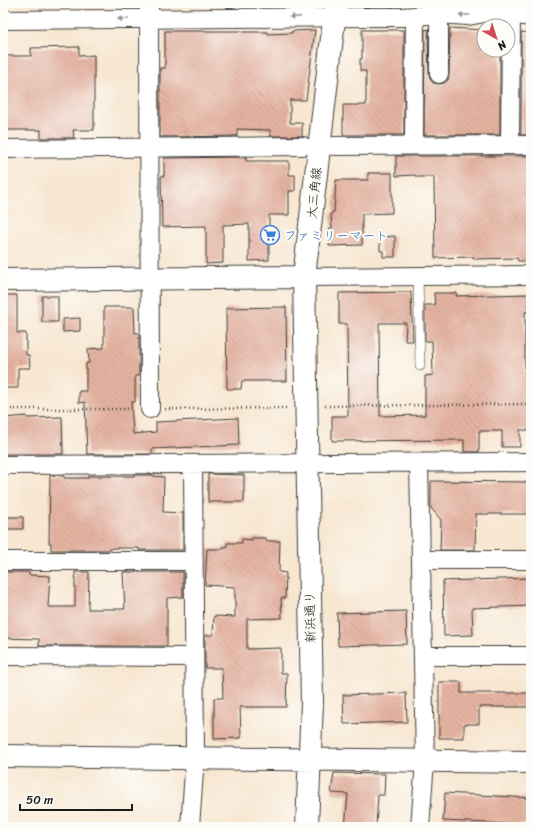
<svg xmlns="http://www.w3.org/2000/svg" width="534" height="830" font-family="Sriracha,'Klee One',sans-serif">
<defs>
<pattern id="park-tufts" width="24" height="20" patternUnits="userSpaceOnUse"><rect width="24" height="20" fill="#aed883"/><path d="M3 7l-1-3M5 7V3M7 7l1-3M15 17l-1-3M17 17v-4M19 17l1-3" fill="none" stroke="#95b971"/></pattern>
<pattern id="building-back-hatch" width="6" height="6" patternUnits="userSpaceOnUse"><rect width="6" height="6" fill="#e5b3a1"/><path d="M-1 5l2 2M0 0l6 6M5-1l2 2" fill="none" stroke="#c4998a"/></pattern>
</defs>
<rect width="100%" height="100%" fill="#fdfcf7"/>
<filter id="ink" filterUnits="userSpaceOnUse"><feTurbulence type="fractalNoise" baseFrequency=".025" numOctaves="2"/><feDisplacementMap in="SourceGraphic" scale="8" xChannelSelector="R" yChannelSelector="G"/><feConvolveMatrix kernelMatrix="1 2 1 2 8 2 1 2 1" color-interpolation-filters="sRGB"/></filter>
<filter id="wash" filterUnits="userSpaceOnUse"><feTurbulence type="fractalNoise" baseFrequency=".012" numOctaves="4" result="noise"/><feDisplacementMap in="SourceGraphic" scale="16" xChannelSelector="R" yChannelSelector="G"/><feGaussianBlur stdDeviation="0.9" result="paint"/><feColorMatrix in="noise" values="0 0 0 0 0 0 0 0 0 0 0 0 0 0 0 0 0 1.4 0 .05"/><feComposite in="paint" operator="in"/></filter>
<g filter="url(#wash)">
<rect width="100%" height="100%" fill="#f7e6d0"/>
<!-- park -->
<path fill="url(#park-tufts)" stroke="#657a50" d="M247 3H289V6H247Z"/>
<g id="blocks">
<!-- building -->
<path fill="url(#building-back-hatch)" d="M450 28 484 30V50H500V135H424L425 30 428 29 429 74 430 79 433 83 439 84 444 83 448 80 449 74Z
M315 30 306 100H290V123H302V136H270V130L237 129V136L160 137V68H165V31H242V32H268V34L292 33V31Z
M362 30H404V135H343V105H366V71H360V59H362Z
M521 32 531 33V135H521Z
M79 47V56L94 55V130H73L74 138H41V130H3V56H31V48Z
M396 156H531V257L527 261H518L517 258 474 259V257L435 258 434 177H416V175L396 176Z
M246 157V161H289V175H295V191H289V215H269V260L249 261V224L223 225V263L206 264V226L162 227 161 176H164V158Z
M368 173H392V213L362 214V245L329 246V229H332L331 213 334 212 336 180H368Z
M395 236V257H383V251H380V237Z
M411 292 413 341H405L406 323H379L380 416 425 415V376L433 375 432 341H425V305H435L434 293H457L456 296 528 294V312H525V383H529L531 430H520V447H502V431H479V452H464V440L332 441V416H348L347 324H339V293Z
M3 295H17V333H26V355H29L30 368H18V388H3Z
M42 296H58V322H42Z
M104 307H134L135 333H139V376H135V402H131L133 434 156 432V422L238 418 239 445 152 449V454H87L85 402 79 403V391H86V363H89L88 349 104 348Z
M286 307 287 381H242L241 389H227L226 308Z
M80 318V331L63 332V319Z
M27 416V418L62 417 63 454H4L3 418Z
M208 474 244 475V502H208Z
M50 475 64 476V478H88V476H134V475H153V476L164 477 163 512 183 513V550H139V548H112V549H109V550H51V543H49Z
M431 481 531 482V514H476L475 550H440L441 520 431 508Z
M3 517H23V529H3Z
M252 538H266V541H280L279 572 286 573 285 598H281L282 618 247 619V649L281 648V673H287L286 707H240L241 738 214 739V698H223L222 668H205V635H213L214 616 235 617V587L205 585 207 549H223V547H227V543H242V539L252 540Z
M3 572H29V575L50 576 48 607H75V572H89L88 609H125L123 572H183V597L167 598V646H39V639L3 638Z
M531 578V606L472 608 473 635 444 636 443 581Z
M406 611 407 644 338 646 337 613Z
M439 682H461V693H531V707H479V724H464V738H439Z
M406 693 407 722 344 724 343 695Z
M334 773 385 774 384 795H378L376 827H345L348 794 331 793Z
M445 793 531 798V825L443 821Z"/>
</g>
</g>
<g filter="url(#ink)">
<use href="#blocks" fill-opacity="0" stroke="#3d3a37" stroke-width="1"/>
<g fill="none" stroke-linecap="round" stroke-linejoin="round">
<defs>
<path id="lane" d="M418 276 420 366"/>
<path id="street" d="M149 3 150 409
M3 20 364 17H402L439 14 468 16 485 13H501L531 17
M439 74V14
M414 135 415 16
M510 145 511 15
M333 146 531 145
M3 149 303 146
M304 277 531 275
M419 463 425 761 420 827
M3 465 531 462
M421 560H531
M3 561H194
M3 656 194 657
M423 656H531
M190 827 195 758 193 464"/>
<path id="secondary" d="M3 280 304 277
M3 756 531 762
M307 827 312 702 304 277 336 3"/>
</defs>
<!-- lane casing -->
<use href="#lane" stroke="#3d3a37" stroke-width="10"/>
<!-- street casing -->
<use href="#street" stroke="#3d3a37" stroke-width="20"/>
<!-- secondary casing -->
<use href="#secondary" stroke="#3d3a37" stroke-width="24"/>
<!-- path -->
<path stroke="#3d3a37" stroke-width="2.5" stroke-dasharray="1 3" stroke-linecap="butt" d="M325 406 531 404
M3 409H134
M165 409 288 408"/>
<!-- lane -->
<use href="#lane" stroke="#fff" stroke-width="9"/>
<!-- street -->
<use href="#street" stroke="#fff" stroke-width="18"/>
<!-- secondary -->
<use href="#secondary" stroke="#fff" stroke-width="22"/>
</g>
<!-- one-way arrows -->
<defs><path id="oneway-solid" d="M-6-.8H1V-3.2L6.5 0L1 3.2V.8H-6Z"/></defs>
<g fill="#999">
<use href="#oneway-solid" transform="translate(464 15) rotate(179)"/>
<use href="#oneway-solid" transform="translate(295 17) rotate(179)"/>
<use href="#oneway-solid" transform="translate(123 19) rotate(180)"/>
</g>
</g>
<!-- icons -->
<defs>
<symbol id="supermarket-ring" viewBox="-11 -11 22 22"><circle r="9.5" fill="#fdfcf7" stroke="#3f7fe0" stroke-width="1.5"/><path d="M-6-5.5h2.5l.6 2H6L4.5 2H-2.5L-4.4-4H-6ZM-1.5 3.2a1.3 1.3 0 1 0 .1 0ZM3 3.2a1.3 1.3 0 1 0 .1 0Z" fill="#3f7fe0"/></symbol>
</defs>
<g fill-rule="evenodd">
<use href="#supermarket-ring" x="259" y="224" width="22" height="22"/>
</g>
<g text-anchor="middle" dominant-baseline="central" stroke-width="4" stroke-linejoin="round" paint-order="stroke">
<!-- street labels -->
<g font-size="13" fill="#1c1c1c" stroke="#fdfcf7">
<text transform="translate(314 193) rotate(-84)">大三角線</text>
<text transform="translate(310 617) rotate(-91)">新浜通り</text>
</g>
<!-- shop labels -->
<g font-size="13" fill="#366cbe" stroke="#fdfcf7" text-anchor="start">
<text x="284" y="235">ファミリーマート</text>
</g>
</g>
<!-- margin -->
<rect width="534" height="830" fill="none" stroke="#fdfcf7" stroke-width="16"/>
<!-- north arrow -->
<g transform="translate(496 38) rotate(141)"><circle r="19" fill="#fdfcf7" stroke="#a3a29f"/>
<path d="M0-3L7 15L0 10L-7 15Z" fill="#d1495b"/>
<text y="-6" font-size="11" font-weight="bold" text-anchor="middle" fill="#1c1c1c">N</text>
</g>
<!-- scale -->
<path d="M20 804v6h112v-6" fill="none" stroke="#1c1c1c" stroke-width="2"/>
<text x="26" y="804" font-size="12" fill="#1c1c1c" stroke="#fdfcf7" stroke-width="3" paint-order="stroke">50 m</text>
</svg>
